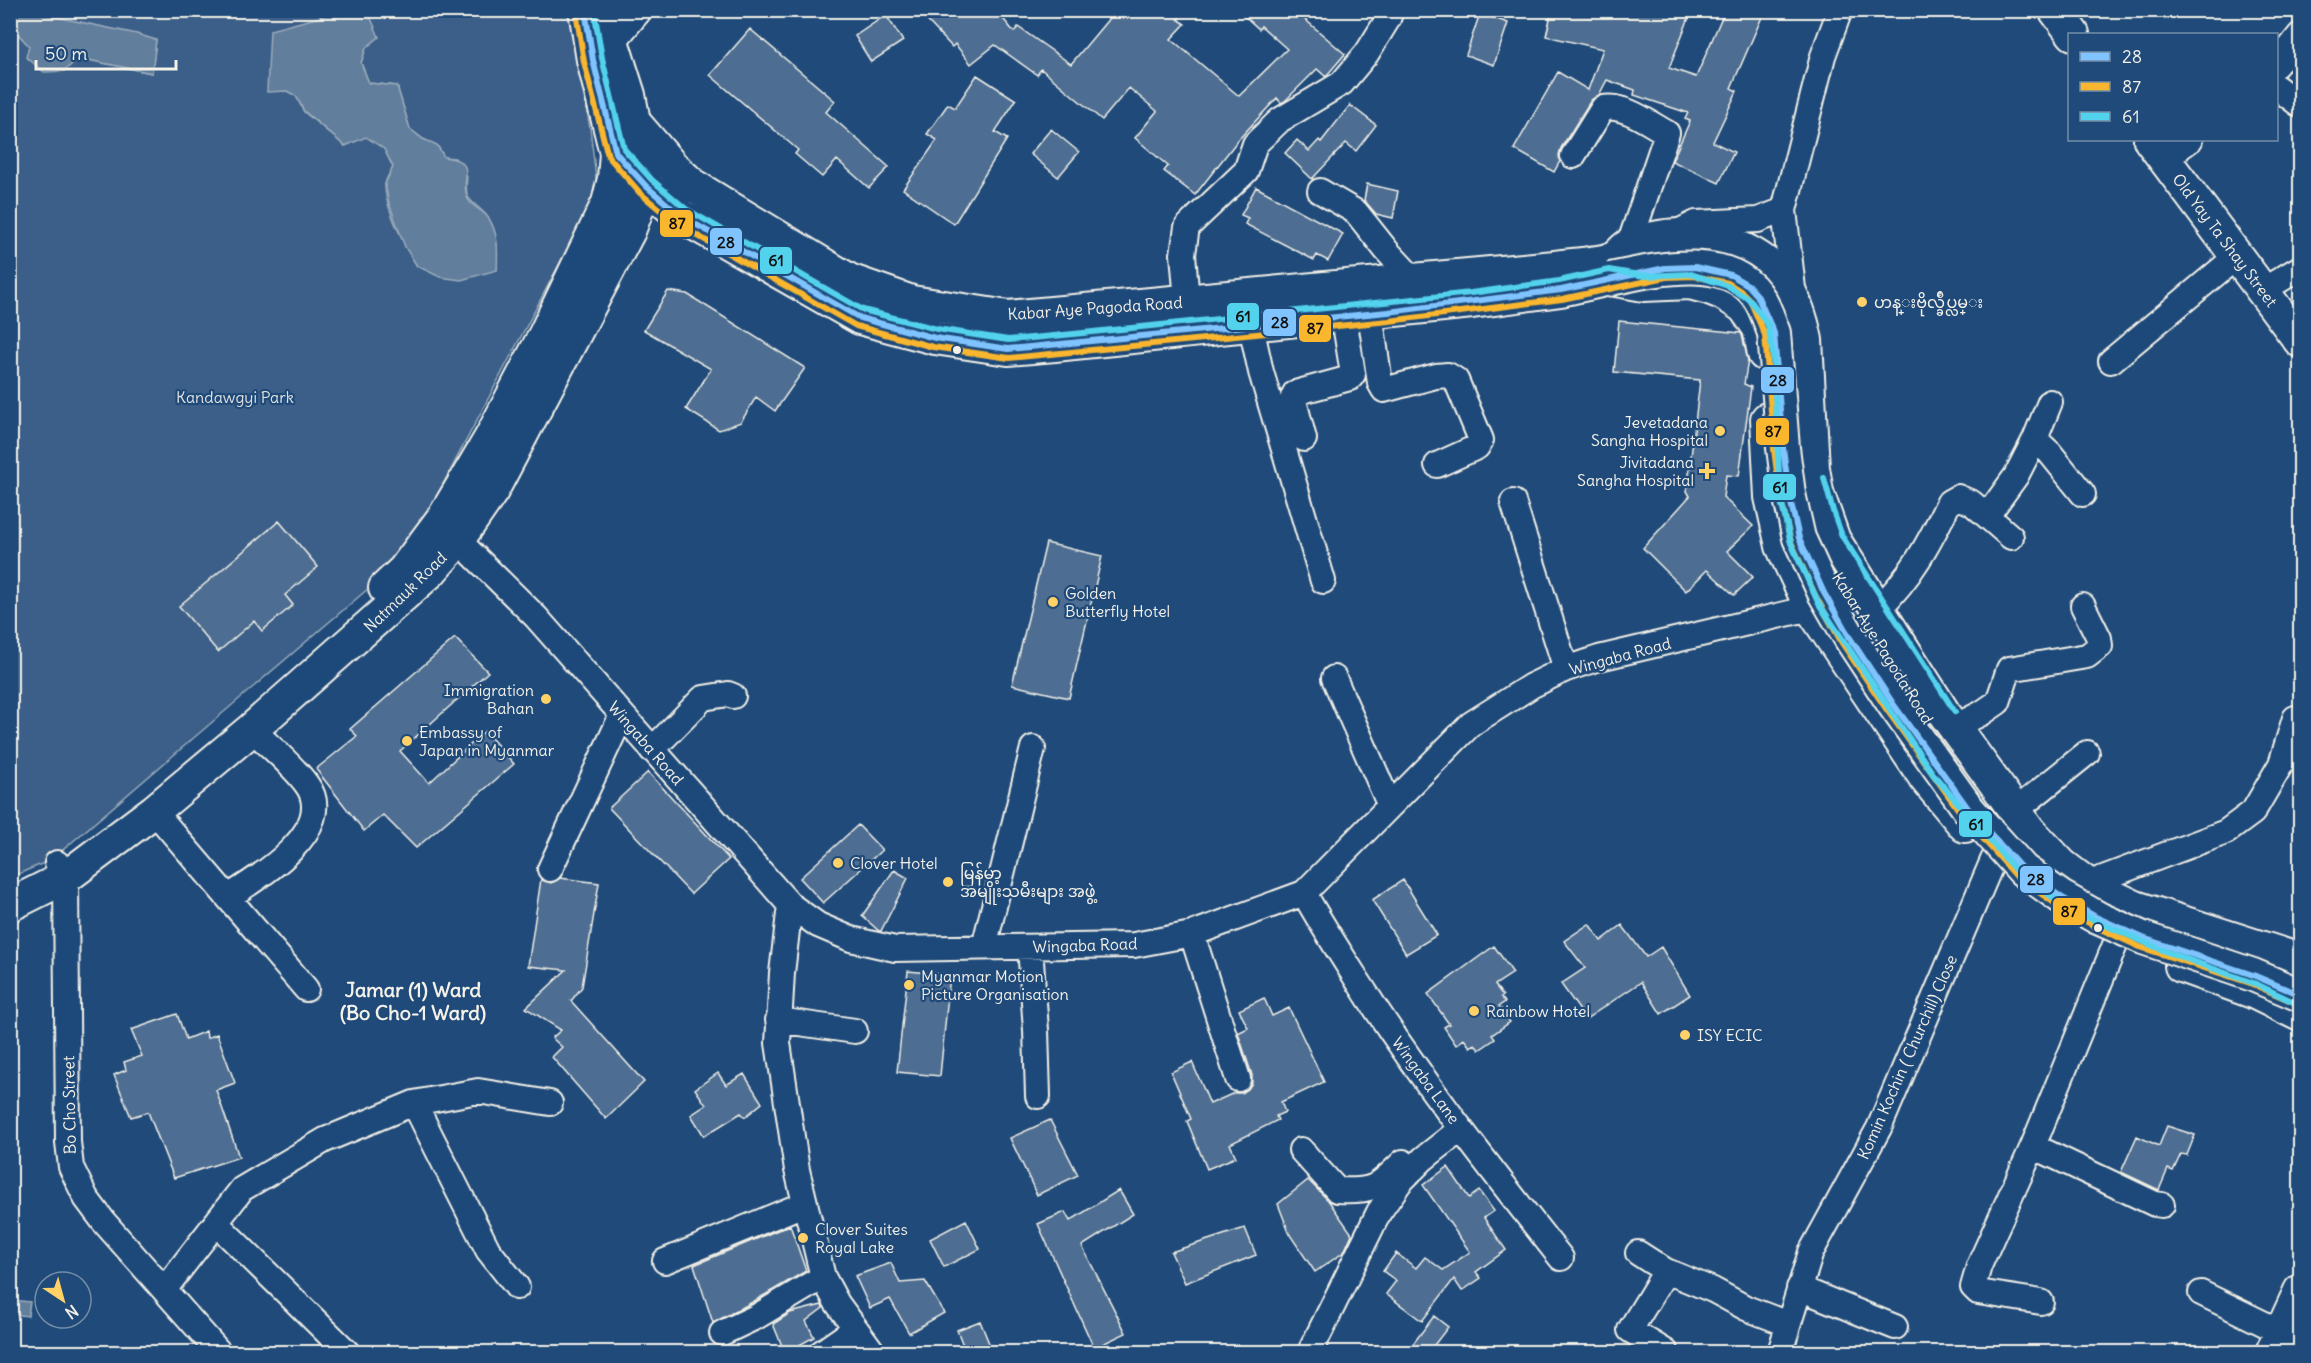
<svg xmlns="http://www.w3.org/2000/svg" width="2311" height="1363" font-family="Delius,'Noto Sans Myanmar',sans-serif">
<rect width="100%" height="100%" fill="#1f4a7a"/>
<filter id="ink" filterUnits="userSpaceOnUse"><feTurbulence type="fractalNoise" baseFrequency=".0167" numOctaves="2"/><feDisplacementMap in="SourceGraphic" scale="12" xChannelSelector="R" yChannelSelector="G"/><feConvolveMatrix kernelMatrix="1 2 1 2 8 2 1 2 1" color-interpolation-filters="sRGB"/></filter>
<g filter="url(#ink)">
<!-- green -->
<path fill="#3a5f88" stroke="#97a8b8" stroke-width="1.5" d="M32 11H333L320 17 287 91 296 96 304 112 345 146 367 136 384 149 393 167C390 172 385 180 385 185 384 206 406 248 417 266L497 270C497 251 499 231 486 215 471 198 464 203 467 177L455 158 444 157 437 145 423 139 410 129 397 86 369 83 361 63 366 48 370 16 358 11H568L590 128 596 178 591 204 404 558 51 860 11 877V34L19 35 29 46 64 71 78 58 152 73 156 40Z"/>
<!-- water -->
<path fill="#627e9d" stroke="#9cacbb" stroke-width="1.5" d="M32 10 37 13 137 34 156 40 152 73 79 58 64 71 44 72 26 57 29 46 19 35 11 34V11Z
M333 10 358 11 370 16 379 37 366 48 361 63 369 83 397 86 410 129 423 139 437 145 444 157C481 161 458 182 468 199 472 206 481 210 486 215 499 230 498 251 497 270L461 280 440 277 417 266 405 247 389 203 385 184 393 167 384 149 366 137 345 146 304 111 296 96 287 91 267 92 270 30 320 17Z
M11 1300 30 1302 28 1316 11 1314Z"/>
<!-- building -->
<path fill="#4d6e92" stroke="#f4f1e8" stroke-width="1.5" d="M917 10H996L1014 32 1018 27 1071 64 1116 10H1186L1178 19 1185 24 1171 39 1239 96 1287 49 1261 26 1259 29 1238 10H1294L1345 54 1327 75 1325 76 1317 69 1285 101 1281 103 1277 98 1238 140 1195 195 1164 171 1168 166 1135 138 1157 111 1129 88 1102 120 1041 69 1037 75 995 45 971 64 955 44 952 47Z
M1552 10H1692L1669 68 1696 77 1725 10H1765L1731 88 1737 91 1713 142 1734 152 1719 183 1672 161 1690 121 1685 119 1688 113 1634 95 1635 90 1607 80 1599 95 1591 100 1561 148 1559 155 1560 161 1554 172 1514 149 1558 72 1588 90 1603 49 1546 36Z
M1480 13 1508 23 1494 65 1466 55Z
M886 15 903 41 871 62 855 36Z
M750 29 835 101 826 112 889 167 869 188 837 160 822 177 795 154 798 150 710 75Z
M977 75 1016 100 995 132 1007 139 954 224 903 189 937 140 927 134 948 104 955 108Z
M1350 105 1376 125 1356 151 1346 143 1312 179 1285 153 1297 140 1309 151 1319 140 1321 142Z
M1051 129 1079 152 1058 177 1030 154Z
M1367 184 1398 191 1393 218 1376 214 1364 200Z
M1256 187 1343 234 1328 261 1317 255 1314 260 1245 224 1248 218 1241 215Z
M668 291 687 294 805 368 775 411 756 397 741 422 719 430 686 409 711 369 644 330Z
M1619 321 1741 333 1742 335 1748 360 1744 384 1751 387 1739 476 1726 475 1723 497 1753 526 1727 551 1753 577 1734 595 1707 570 1686 591 1643 548 1690 496 1687 491 1700 380 1614 372Z
M279 521 318 567 285 595 293 605 262 631 254 621 218 652 179 606Z
M1046 543 1102 556 1069 698 1012 685Z
M455 638 488 672 400 751 429 783 485 731 514 764 416 848 383 815 364 831 316 769 357 736 350 729Z
M648 772 729 859 691 894 609 808Z
M858 825 882 850 823 903 800 878Z
M894 870 908 878 881 931H879L862 916Z
M560 878 599 883 582 987 571 1001 644 1082 606 1119 552 1057 562 1047 552 1038 561 1030 526 1008 566 970 528 966 541 879 551 883Z
M1403 880 1437 935 1406 954 1372 900Z
M1589 924 1601 941 1622 925 1646 957 1661 947 1690 995 1661 1014 1641 982 1586 1019 1561 984 1585 968 1564 941Z
M1494 946 1513 973 1495 985 1503 996 1501 997 1505 1002 1499 1006 1510 1022 1492 1035 1495 1039 1479 1050 1475 1044 1470 1047 1464 1039 1456 1045 1444 1027 1449 1024 1428 994Z
M908 971 950 975 940 1076 897 1072Z
M1264 998 1272 1016 1289 1008 1324 1082 1281 1102 1285 1112 1276 1116 1278 1120 1230 1144 1236 1157 1207 1169 1187 1121 1191 1119 1171 1072 1192 1062 1210 1104 1234 1093H1242L1248 1089 1252 1083V1075L1238 1033 1248 1028 1239 1010Z
M177 1014 186 1039 206 1031 207 1038 217 1034 235 1083 216 1090 239 1157 174 1178 148 1112 131 1117 114 1075 126 1070 124 1062 142 1056 131 1030Z
M718 1073 726 1085 744 1074 762 1103 745 1117 741 1113 704 1136 691 1115 706 1105 695 1089Z
M1050 1120 1078 1175 1037 1195 1010 1138Z
M2167 1126 2195 1135 2187 1155 2181 1154 2173 1171 2168 1169 2159 1190 2121 1172 2137 1136 2159 1146Z
M1448 1167 1469 1198 1479 1191 1494 1211 1484 1218 1506 1250 1476 1272 1481 1278 1462 1291 1454 1279 1422 1321 1386 1294 1396 1281 1383 1271 1396 1253 1416 1268 1425 1257 1443 1270 1470 1252 1423 1185Z
M1308 1180 1328 1200 1352 1234 1344 1252 1315 1272 1290 1235 1278 1204Z
M1119 1190 1133 1214 1082 1246 1126 1333 1094 1348 1038 1224 1065 1212 1070 1221Z
M966 1220 980 1249 944 1267 930 1239Z
M790 1225 806 1271 749 1304 713 1323 694 1265Z
M1245 1228 1256 1255 1185 1283 1171 1252Z
M891 1263 900 1283 925 1281 944 1313 909 1333 890 1299 870 1308 855 1276Z
M822 1305 823 1308 806 1321 814 1337 785 1353 773 1324 790 1313Z
M1434 1316 1448 1327 1428 1353H1406Z
M980 1321 993 1353H966L957 1330Z"/>
<g fill="none" stroke-linecap="round" stroke-linejoin="round">
<defs>
<path id="minor" d="M2276 65 2300 35
M2276 87 2300 105
M1573 156 1603 108C1624 104 1649 123 1667 133L1629 245
M2164 159 2190 140
M1320 191 1356 212 1387 251 1415 281
M1682 230 1696 223 1758 220 1784 210
M2263 290 2300 268
M1794 297 1784 210 1823 56 1840 10
M1187 301 1183 254 1187 227 1246 171 1255 144 1280 120 1342 83 1367 53 1388 19 1391 10
M1370 313 1380 383 1384 390 1436 376 1448 375 1456 380 1481 440 1477 447 1437 465
M1251 326 1261 372 1323 581
M2111 361 2236 257
M1304 439 1293 397 1295 393 1350 378 1353 374 1341 299
M2035 439 2050 402
M1513 502 1566 669
M1987 516 2016 476 2035 439 2050 453 2083 494
M451 526 458 540 536 617 790 905 818 925 851 939 895 949 1134 945 1192 934 1304 893 1471 724 1531 686 1566 669 1599 658 1811 608
M1878 609C1911 577 1929 544 1949 502L1958 497 1972 503 2011 537
M1334 678 1390 806
M1954 727 1982 713 1998 702 2009 669 2087 656 2100 646 2099 638 2083 606
M652 750 703 698 728 694 733 696
M154 811 306 989
M2015 811 2087 753
M57 863 66 877 68 1142 71 1167 86 1198 104 1222 219 1352
M550 869 622 715
M2087 884 2226 832 2253 812 2281 764 2295 718
M1304 893C1320 922 1338 950 1356 978 1418 1076 1489 1167 1561 1258
M228 897C257 879 339 829 307 785 294 766 269 746 252 729
M790 905 782 973 778 1043 797 1170 823 1277 837 1303 873 1352
M1192 934 1238 1079
M984 947 1033 748
M1030 947 1036 1030 1038 1096
M778 1020 855 1031
M414 1103 488 1250 517 1287
M2033 1146 2155 1204 2162 1205
M1301 1150 1337 1190C1375 1192 1377 1187 1403 1162
M216 1223 347 1352
M1638 1253 1666 1271 1713 1290 1746 1308 1788 1324
M665 1261 804 1204
M1666 1271 1630 1330 1666 1352
M1799 1288 1895 1327
M164 1290 242 1189 325 1140 414 1103 478 1091 550 1103
M2201 1293 2281 1332
M2041 1302 1978 1292 1973 1287 1979 1266 2033 1146 2117 940
M722 1333 756 1317 823 1277
M822 1352 855 1329
M1310 1352 1379 1212 1400 1182 1423 1159 1461 1129
M1780 1352 1811 1252 1879 1128 1993 860"/>
<path id="major" d="M2055 10 2073 34
M603 48 635 10
M634 122 672 166 694 186 849 280 912 302 1008 317 1555 267C1569 265 1603 263 1614 258 1619 255 1623 249 1628 246 1634 242 1646 240 1654 238 1698 228 1760 245 1785 284 1796 301 1802 320 1806 340L1813 468 1817 492 1834 540 1944 713 2029 830 2062 865 2087 884 2135 907 2300 960
M2150 140 2300 341
M616 153 646 186 681 216 860 318 935 338 1008 349 1055 345 1472 302 1561 290 1610 279 1644 285 1690 283 1709 288 1724 294 1744 307 1759 328 1764 354
M1767 419 1771 497 1782 546 1811 608 1926 779 1965 826
M385 588 404 570 445 515 490 439 545 334 608 203 614 179 616 153 593 60 585 10
M10 905 66 877 154 811 252 729 431 571 458 540 492 491 629 231 646 186 629 95 611 38 607 10
M2181 966 2253 992 2300 1015
M2272 1352 2300 1291"/>
</defs>
<!-- minor casing -->
<use href="#minor" stroke="#f4f1e8" stroke-width="28"/>
<!-- major casing -->
<use href="#major" stroke="#f4f1e8" stroke-width="36"/>
<!-- minor -->
<use href="#minor" stroke="#1f4a7a" stroke-width="24"/>
<!-- major -->
<use href="#major" stroke="#1f4a7a" stroke-width="32"/>
<defs>
<path id="major-bridge" d="M1610 279C1654 270 1725 252 1757 295 1765 306 1769 320 1774 333L1783 448 1789 494 1799 538 1824 593 1850 638 1894 705 1970 811 2023 870 2061 897 2098 918 2143 938 2253 975 2300 995"/>
</defs>
<!-- major-bridge casing -->
<use href="#major-bridge" stroke="#f4f1e8" stroke-width="36" stroke-linecap="butt"/>
<!-- major-bridge -->
<use href="#major-bridge" stroke="#1f4a7a" stroke-width="32"/>
<defs>
<path id="bus-1" d="M585 10 593 60 616 153 646 186 681 216 860 318 935 338 1008 349 1388 312 1561 290 1665 268 1695 267 1731 275 1748 285 1757 295 1774 333 1783 448 1789 494 1799 538 1824 593 1850 638 1894 705 1970 811 2023 870 2061 897 2098 918 2143 938 2253 975 2300 995"/>
<path id="bus-2" d="M576 11 584 62 608 156 640 193 677 224 856 326 933 347 1009 358 1389 321 1562 299 1666 277 1694 276 1728 283 1742 292 1750 300 1765 335 1774 449 1780 496 1791 542 1816 597 1842 643 1887 710 1963 816 2017 877 2056 904 2094 926 2140 947 2250 983 2296 1003"/>
<path id="bus-3" d="M594 10 602 58 624 149 652 180 686 209 863 310 937 329 1008 340 1054 336 1471 293 1559 281 1609 270 1645 276 1691 274 1728 286 1750 300 1768 325 1773 355 1780 496 1791 543 1819 604 1933 774 2015 870 2055 899 2082 915 2167 952 2256 984 2300 1005
M1824 478 1833 511 1842 536 1955 712"/>
</defs>
<!-- bus-1 casing -->
<use href="#bus-1" stroke="#1f4a7a" stroke-width="10"/>
<!-- bus-2 casing -->
<use href="#bus-2" stroke="#1f4a7a" stroke-width="10"/>
<!-- bus-3 casing -->
<use href="#bus-3" stroke="#1f4a7a" stroke-width="10"/>
<!-- bus-1 -->
<use href="#bus-1" stroke="#80c4ff" stroke-width="6"/>
<!-- bus-2 -->
<use href="#bus-2" stroke="#fab62d" stroke-width="6"/>
<!-- bus-3 -->
<use href="#bus-3" stroke="#53d2ee" stroke-width="6"/>
</g>
</g>
<!-- markers -->
<g fill="#ffd166" stroke="#1f4a7a" stroke-width="2">
<circle cx="1862" cy="302" r="6"/>
<circle cx="1720" cy="431" r="6"/>
<path d="M1704 462h6v6h6v6h-6v6h-6v-6h-6v-6h6z"/>
<circle cx="1053" cy="602" r="6"/>
<circle cx="546" cy="699" r="6"/>
<circle cx="407" cy="741" r="6"/>
<circle cx="838" cy="863" r="6"/>
<circle cx="948" cy="882" r="6"/>
<circle cx="909" cy="985" r="6"/>
<circle cx="1474" cy="1011" r="6"/>
<circle cx="1685" cy="1035" r="6"/>
<circle cx="803" cy="1238" r="6"/>
</g>
<g fill="#f4f1e8" stroke="#1f4a7a" stroke-width="2">
<circle cx="957" cy="350" r="5"/>
<circle cx="2098" cy="928" r="5"/>
</g>
<g text-anchor="middle" dominant-baseline="central" stroke-width="4.5" stroke-linejoin="round" paint-order="stroke">
<!-- street labels -->
<g font-size="16" fill="#f4f1e8" stroke="#1f4a7a">
<text transform="translate(2225 240) rotate(53)">Old Yay Ta Shay Street</text>
<text transform="translate(1095 308) rotate(-4)">Kabar Aye Pagoda Road</text>
<text transform="translate(405 592) rotate(-44)">Natmauk Road</text>
<text transform="translate(1883 648) rotate(58)">Kabar Aye Pagoda Road</text>
<text transform="translate(1620 656) rotate(-15)">Wingaba Road</text>
<text transform="translate(646 743) rotate(49)">Wingaba Road</text>
<text transform="translate(1085 945) rotate(-2)">Wingaba Road</text>
<text transform="translate(1907 1057) rotate(-66)">Komin Kochin ( Churchill) Close</text>
<text transform="translate(1426 1080) rotate(54)">Wingaba Lane</text>
<text transform="translate(69 1105) rotate(-91)">Bo Cho Street</text>
</g>
<!-- poi labels -->
<g font-size="16" fill="#f4f1e8" stroke="#1f4a7a" text-anchor="start">
<text x="1874" y="302">ဟန္းဗိုလ္ခ်ဳပ္လမ္း</text>
<text x="1708" y="422" text-anchor="end">Jevetadana<tspan x="1708" dy="18">Sangha Hospital</tspan></text>
<text x="1694" y="462" text-anchor="end">Jivitadana<tspan x="1694" dy="18">Sangha Hospital</tspan></text>
<text x="1065" y="593">Golden<tspan x="1065" dy="18">Butterfly Hotel</tspan></text>
<text x="534" y="690" text-anchor="end">Immigration<tspan x="534" dy="18">Bahan</tspan></text>
<text x="419" y="732">Embassy of<tspan x="419" dy="18">Japan in Myanmar</tspan></text>
<text x="850" y="863">Clover Hotel</text>
<text x="960" y="873">မြန်မာ့<tspan x="960" dy="18">အမျိုးသမီးများ အဖွဲ့</tspan></text>
<text x="921" y="976">Myanmar Motion<tspan x="921" dy="18">Picture Organisation</tspan></text>
<text x="1486" y="1011">Rainbow Hotel</text>
<text x="1697" y="1035">ISY ECIC</text>
<text x="815" y="1229">Clover Suites<tspan x="815" dy="18">Royal Lake</tspan></text>
</g>
<!-- park labels -->
<g font-size="16" fill="#e1e2de" stroke="#1f4a7a">
<text x="235" y="397">Kandawgyi Park</text>
</g>
<!-- quarter labels -->
<g font-size="20" font-weight="bold" fill="#f4f1e8" stroke="#1f4a7a">
<text x="413" y="989">Jamar (1) Ward<tspan x="413" dy="23">(Bo Cho-1 Ward)</tspan></text>
</g>
</g>
<g stroke="#1f4a7a" stroke-width="2">
<rect x="659" y="209" width="35" height="29" rx="6" fill="#fab62d"/>
<rect x="709" y="227" width="34" height="29" rx="6" fill="#80c4ff"/>
<rect x="759" y="246" width="34" height="29" rx="6" fill="#53d2ee"/>
<rect x="1226" y="302" width="34" height="29" rx="6" fill="#53d2ee"/>
<rect x="1262" y="308" width="35" height="29" rx="6" fill="#80c4ff"/>
<rect x="1298" y="314" width="34" height="29" rx="6" fill="#fab62d"/>
<rect x="1760" y="366" width="35" height="28" rx="6" fill="#80c4ff"/>
<rect x="1755" y="417" width="35" height="29" rx="6" fill="#fab62d"/>
<rect x="1762" y="473" width="35" height="28" rx="6" fill="#53d2ee"/>
<rect x="1958" y="810" width="35" height="28" rx="6" fill="#53d2ee"/>
<rect x="2019" y="865" width="35" height="29" rx="6" fill="#80c4ff"/>
<rect x="2052" y="897" width="34" height="29" rx="6" fill="#fab62d"/>
</g>
<g font-size="16" text-anchor="middle" font-weight="bold" fill="#111">
<text x="677" y="229">87</text>
<text x="726" y="248">28</text>
<text x="776" y="266">61</text>
<text x="1243" y="322">61</text>
<text x="1280" y="328">28</text>
<text x="1315" y="334">87</text>
<text x="1778" y="386">28</text>
<text x="1773" y="437">87</text>
<text x="1780" y="493">61</text>
<text x="1976" y="830">61</text>
<text x="2036" y="885">28</text>
<text x="2069" y="917">87</text>
</g>
<!-- margin -->
<rect width="2311" height="1363" fill="none" stroke="#1f4a7a" stroke-width="36"/>
<rect x="18" y="18" width="2275" height="1327" fill="none" stroke="#f4f1e8" stroke-width="2" filter="url(#ink)"/>
<!-- legend -->
<rect x="2068" y="33" width="210" height="108" fill="#1f4a7a" stroke="#748da6" stroke-width="1.5"/>
<rect x="2080" y="52" width="30" height="9" fill="#80c4ff" stroke="#748da6" stroke-width="1.5"/>
<text x="2122" y="63" font-size="18" fill="#f4f1e8">28</text>
<rect x="2080" y="82" width="30" height="9" fill="#fab62d" stroke="#748da6" stroke-width="1.5"/>
<text x="2122" y="93" font-size="18" fill="#f4f1e8">87</text>
<rect x="2080" y="112" width="30" height="9" fill="#53d2ee" stroke="#748da6" stroke-width="1.5"/>
<text x="2122" y="123" font-size="18" fill="#f4f1e8">61</text>
<!-- north arrow -->
<g transform="translate(63 1300) rotate(144)"><circle r="28" fill="#1f4a7a" stroke="#748da6" stroke-width="1.5"/>
<path d="M0-4.5L10 22L0 15L-10 22Z" fill="#ffd166"/>
<text y="-9" font-size="16" font-weight="bold" text-anchor="middle" fill="#f4f1e8">N</text>
</g>
<!-- scale -->
<path d="M36 60v9h140v-9" fill="none" stroke="#f4f1e8" stroke-width="3"/>
<text x="45" y="60" font-size="18" fill="#f4f1e8" stroke="#1f4a7a" stroke-width="4.5" paint-order="stroke">50 m</text>
</svg>
